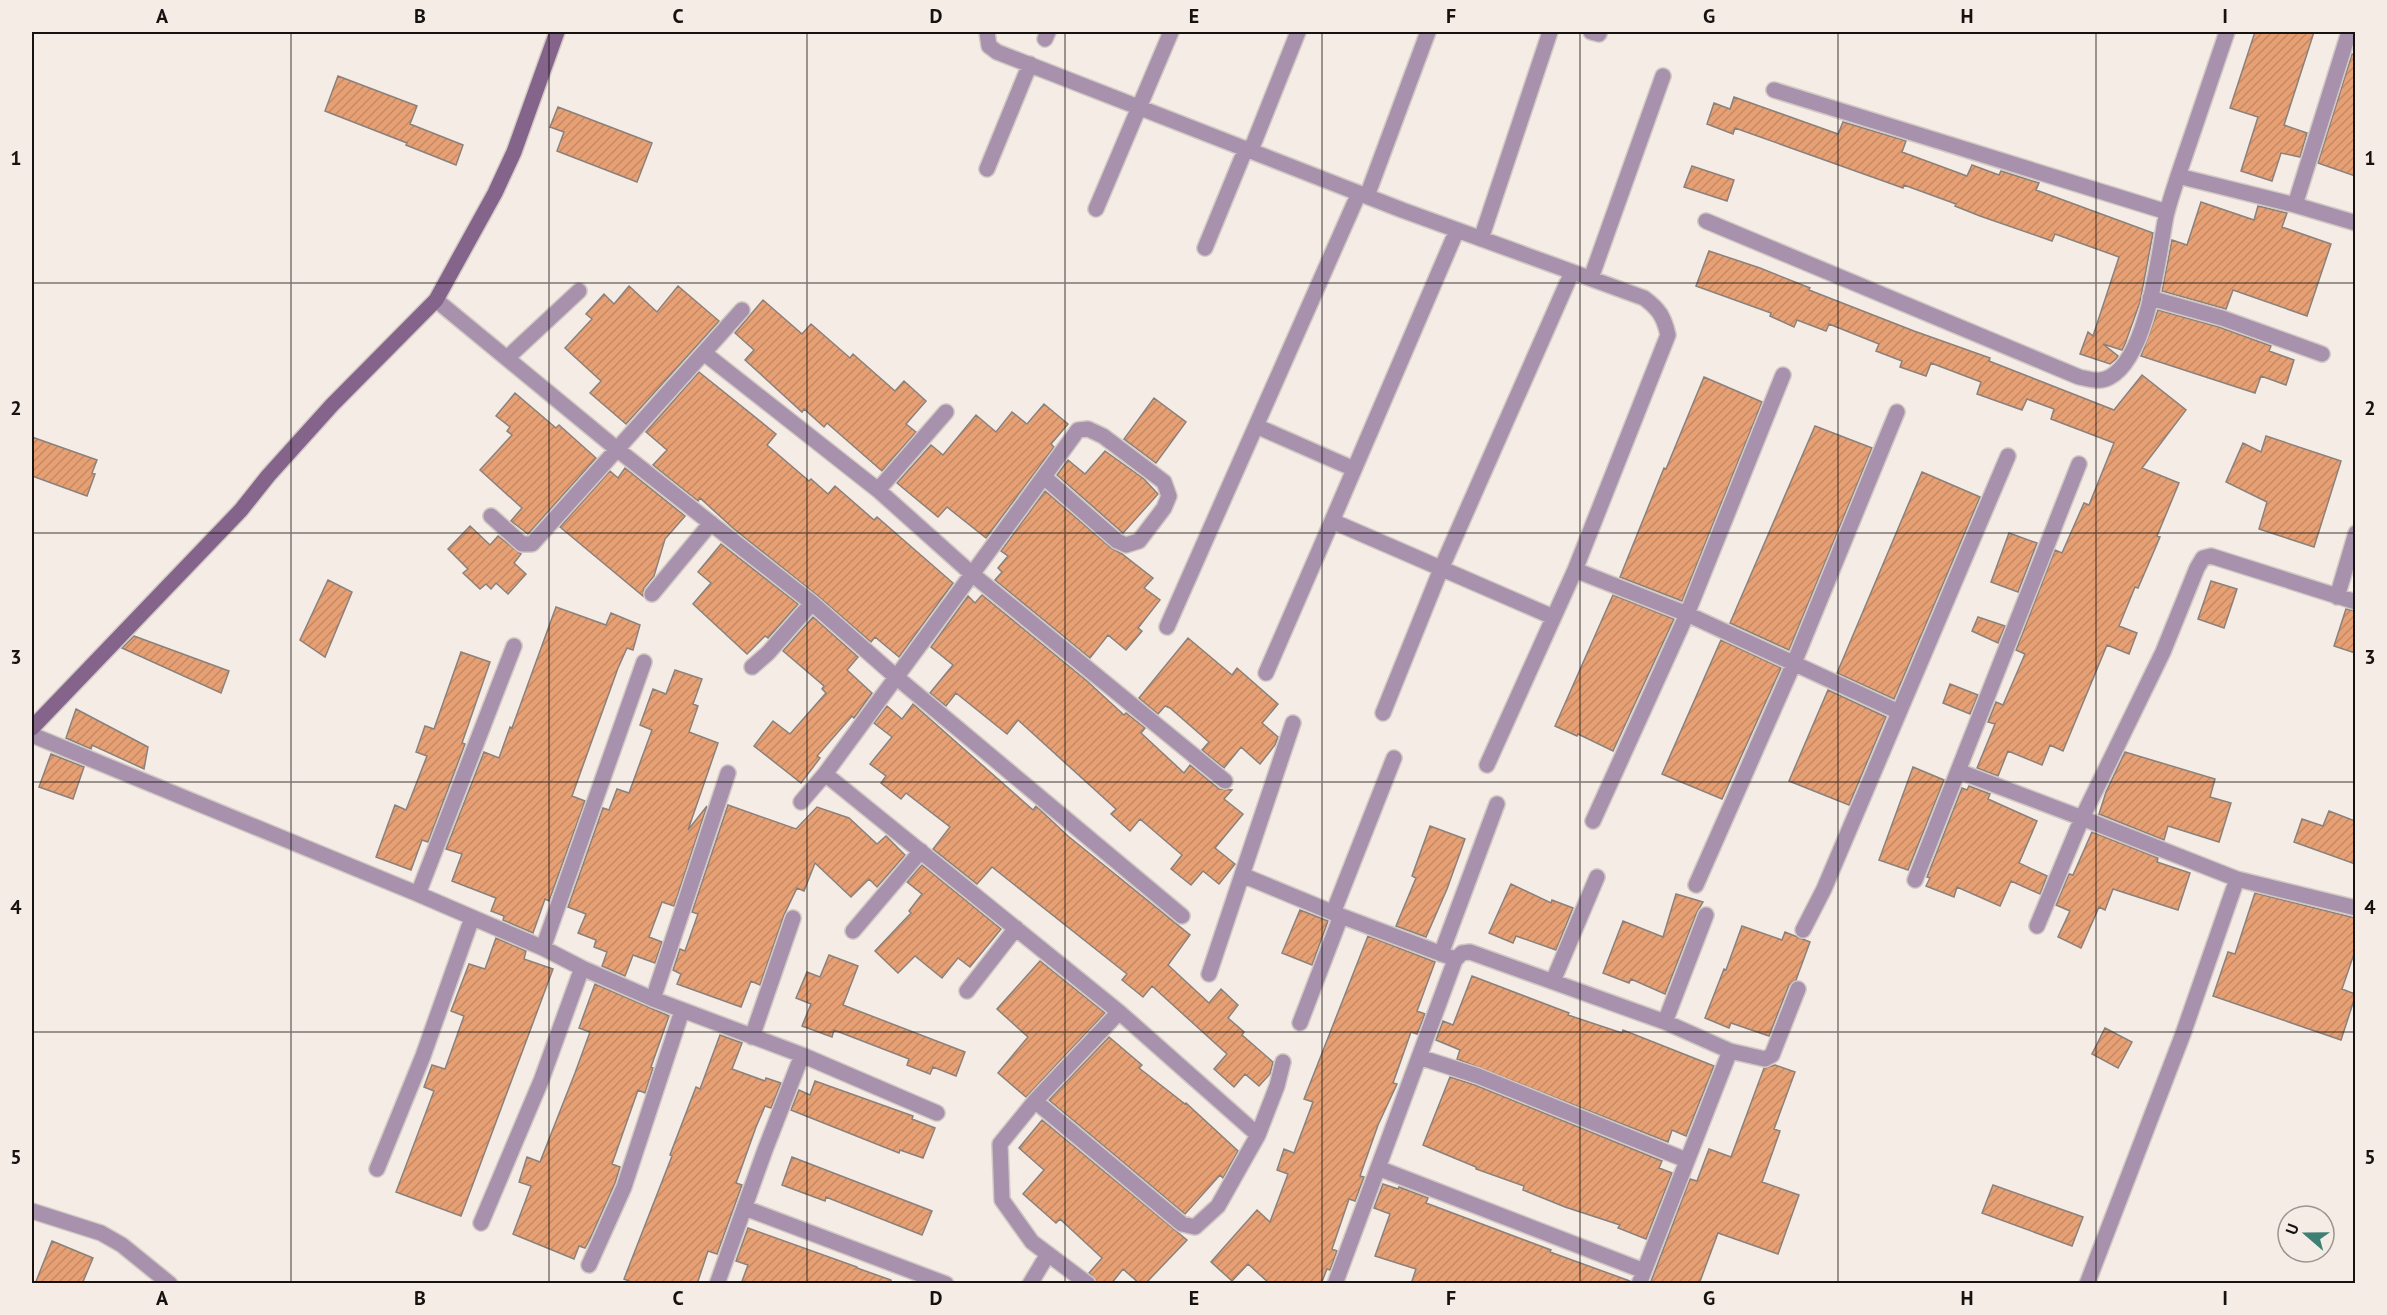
<svg xmlns="http://www.w3.org/2000/svg" width="2387" height="1315" font-family="'PT Sans',sans-serif">
<defs>
<pattern id="building-hatch" width="6" height="6" patternUnits="userSpaceOnUse" patternTransform="scale(1.5)"><rect width="6" height="6" fill="#e7a074"/><path d="M-1 1l2-2M0 6l6-6M5 7l2-2" fill="none" stroke="#c58963"/></pattern>
</defs>
<rect width="100%" height="100%" fill="#f6ece6"/>
<!-- building -->
<path fill="url(#building-hatch)" stroke="#8a817c" stroke-width="1.5" d="M2255 32H2314L2284 125 2307 133 2300 157 2281 153 2272 181 2241 171 2258 117 2230 108Z
M2352 54 2355 55V176L2318 163Z
M338 76 417 106 410 124 463 145 456 165 406 145 407 143 325 111Z
M1734 97 1838 134 1843 122 1900 139 1906 141 1902 152 1967 176 1972 165 1999 175 2001 171 2039 183 2036 190 2153 233 2140 302 2125 344 2122 350 2103 344 2118 356 2116 359 2110 364 2080 354 2088 332 2093 336 2119 257 2055 234 2052 241 1980 216 1955 206 1956 204 1934 196 1904 185 1903 188 1735 128 1733 134 1707 124 1714 103 1730 109Z
M558 107 652 143 637 182 557 151 564 132 550 127Z
M1692 166 1734 180 1727 201 1684 187Z
M2201 202 2254 220 2258 206 2287 213 2282 227 2331 244 2307 316 2233 290 2226 309 2162 291 2172 240 2187 245Z
M1709 251 1760 268 1810 288 1809 290 1914 331 1990 358 1989 361 2114 410 2142 375 2186 410 2142 468 2179 483 2157 536 2160 537 2148 565 2138 588 2135 587 2119 626 2137 633 2129 654 2107 645 2063 751 2050 745 2042 765 2008 751 1998 776 1977 768 1995 724 1988 722 1996 702 2003 705 2025 654 2016 650 2055 550 2062 553 2084 503 2089 505 2114 443 2051 419 2054 409 2027 399 2022 410 1977 394 1981 382 1931 363 1926 376 1900 367 1902 361 1876 351 1879 344 1829 324 1826 331 1797 320 1794 327 1770 316 1771 313 1696 286Z
M629 286 657 312 678 286 719 321 626 424 590 393 601 381 565 348 592 319 586 314 604 294 614 304Z
M763 300 802 334 811 324 850 358 853 354 895 391 904 381 926 401 906 424 916 432 882 471 827 423 824 427 804 409 802 412 745 360 754 350 735 333Z
M2158 310 2219 327 2271 346 2269 351 2294 360 2286 385 2261 376 2255 393 2141 356Z
M699 372 776 434 767 445 809 481 811 479 828 494 835 486 874 520 877 517 953 583 899 657 875 637 871 642 818 596 734 529 700 498 698 501 653 465 667 450 646 432Z
M1704 377 1762 402 1682 601 1620 577 1664 468 1666 469Z
M515 393 556 428 559 425 596 458 528 534 511 521 522 508 480 470 512 435 507 431 510 427 496 416Z
M1154 398 1186 422 1156 463 1124 439Z
M1044 404 1068 424 1051 444 1054 447 986 538 947 507 938 517 897 483 931 445 943 455 976 415 996 432 1012 412 1027 424Z
M1815 426 1872 448 1789 650 1730 623Z
M2266 436 2341 461 2314 547 2259 529 2267 502 2226 482 2243 443 2261 452Z
M32 437 97 460 92 473 95 474 87 496 32 476Z
M1105 451 1144 479 1158 494 1123 533 1057 475 1068 460 1085 474Z
M625 468 685 516 665 539 654 576 644 588 643 596 560 527 610 471 618 478Z
M1922 472 1980 497 1894 699 1837 673Z
M1045 491 1111 548 1122 554 1153 578 1144 588 1160 600 1138 628 1142 631 1126 650 1108 635 1090 658 995 580 1002 572 998 568 1008 556 1001 551Z
M470 526 490 545 498 536 521 554 514 563 526 574 508 594 496 583 491 589 486 584 480 589 463 573 468 569 448 549Z
M2009 533 2037 543 2018 592 1991 582Z
M721 544 798 604 768 638 765 636 747 654 693 604 711 583 698 572Z
M328 580 352 592 325 657 300 640Z
M2211 581 2237 589 2224 628 2198 619Z
M982 595 1087 681 1124 715 1126 713 1145 728 1141 733 1184 773 1190 765 1219 789 1232 790 1224 799 1243 814 1215 848 1235 864 1219 884 1203 871 1191 885 1171 869 1182 855 1140 819 1130 831 1111 814 1116 809 1018 720 1007 734 956 693 946 706 930 693 953 665 931 647 968 596 975 603Z
M1613 595 1674 619 1613 751 1578 734 1577 736 1555 726Z
M556 607 606 625 611 613 640 625 633 650 627 648 618 668 572 796 585 801 549 901 545 899 533 933 503 920 504 916 491 911 496 898 452 881 462 854 446 849 484 752 499 758 510 727 512 728Z
M2346 609 2355 611V653L2334 646Z
M813 617 858 657 847 670 872 693 854 718 852 716 817 756 820 758 801 783 754 746 773 721 790 734 826 693 822 689 824 686 783 651Z
M1978 617 2005 626 1998 643 1972 631Z
M134 636 229 671 221 693 122 648Z
M1188 638 1232 675 1237 668 1278 704 1262 723 1278 737 1275 745 1260 764 1241 747 1224 768 1202 750 1209 742 1170 708 1165 706 1158 714 1139 698Z
M1721 640 1781 668 1722 799 1662 774Z
M461 652 490 662 462 743 465 744 428 842 422 840 411 870 376 857 395 805 406 810 427 756 416 752 425 726 434 729Z
M675 670 702 679 693 704 698 706 689 732 718 743 688 830 707 806 674 906 662 902 649 937 662 942 655 963 633 955 625 976 602 966 607 952 594 947 596 940 578 933 586 914 568 907 603 808 609 810 617 789 629 793 652 730 640 725 653 689 666 694Z
M1950 684 1978 695 1970 714 1943 703Z
M1828 690 1886 717 1849 805 1789 781Z
M913 704 1033 810 1036 806 1068 836 1190 935 1168 965 1209 1003 1221 989 1238 1005 1228 1018 1244 1032 1242 1035 1273 1062 1270 1074 1259 1086 1245 1074 1234 1087 1214 1069 1227 1054 1152 986 1143 997 1122 980 1127 974 992 867 977 884 933 849 950 827 906 793 901 799 881 783 886 776 870 764 892 737 874 723 887 706 902 719Z
M76 709 148 747 144 769 92 745 91 749 66 738Z
M2125 752 2215 779 2210 797 2231 803 2219 842 2168 826 2164 840 2099 814 2106 792Z
M51 754 84 767 73 799 39 787Z
M1913 767 1944 780 1908 870 1879 860Z
M1969 786 1990 794 1988 799 2037 821 2019 863 2047 876 2040 894 2011 881 2000 906 1957 887 1954 897 1926 886 1930 878 1927 877 1962 788 1967 790Z
M728 805 796 829 817 807 849 818 877 844 886 836 905 855 877 887 869 879 851 897 815 863 804 891 797 888 784 915 760 985 751 981 741 1007 677 984 681 974 673 970 680 949 685 951 698 914 692 912Z
M2329 811 2355 821V864L2294 842 2302 819 2323 826Z
M1430 826 1465 839 1447 889 1426 937 1396 926 1416 878 1412 876Z
M2092 832 2158 858 2157 862 2190 873 2178 910 2113 889 2105 910 2099 907 2081 948 2058 937 2070 911 2056 905 2069 874 2073 875Z
M922 865 1001 929 970 967 958 958 942 978 915 956 898 973 875 951 911 913 909 911 922 894 907 882Z
M1511 884 1551 903 1552 900 1573 908 1556 950 1516 936 1513 943 1489 933Z
M2255 893 2355 918V951L2342 989 2355 994V997L2341 1040 2213 996 2228 952 2235 954Z
M1676 894 1703 902 1697 912 1665 994 1631 979 1629 983 1603 973 1623 921 1663 937Z
M1300 910 1328 921 1312 965 1282 953Z
M1742 926 1782 940 1785 932 1810 942 1796 980 1789 985 1769 1036 1731 1023 1729 1028 1705 1018 1724 969 1726 970Z
M1368 936 1435 962 1417 1011 1425 1014 1417 1034 1411 1032 1393 1083 1397 1084 1378 1125 1360 1176 1364 1177 1355 1201 1349 1199 1332 1249 1337 1251 1330 1270 1327 1269 1321 1284H1270L1248 1264 1232 1281 1211 1262 1257 1210 1270 1222 1288 1174 1277 1170 1284 1149 1294 1153 1313 1102 1304 1099Z
M496 938 526 951 524 959 553 969 461 1216 396 1192 434 1091 424 1087 432 1065 445 1069 464 1016 451 1011 469 964 485 969Z
M829 955 858 966 843 1005 965 1052 956 1076 933 1067 930 1074 907 1065 909 1059 834 1030 832 1037 802 1026 811 1004 796 998 807 972 820 977Z
M1040 961 1105 1013 1026 1097 998 1073 1028 1037 997 1009Z
M1472 976 1569 1013 1568 1015 1622 1033 1623 1030 1714 1066 1686 1136 1672 1130 1668 1142 1457 1059 1460 1050 1436 1040 1443 1021 1453 1025Z
M595 984 669 1016 651 1067 653 1068 645 1093 638 1090 612 1164 620 1167 615 1183 590 1239 585 1248 579 1246 574 1259 513 1234 531 1186 519 1182 527 1157 540 1162 575 1073 590 1032 579 1028Z
M2105 1028 2132 1042 2118 1068 2092 1054Z
M720 1035 742 1043 732 1069 765 1081 766 1078 781 1083 771 1108 765 1106 756 1127 736 1183 742 1185 717 1254 708 1251 697 1284H636L624 1279 672 1156 670 1155 696 1087 700 1089Z
M1109 1037 1142 1065 1139 1068 1185 1104 1186 1103 1238 1151 1223 1178 1220 1175 1185 1214 1049 1100Z
M1775 1065 1795 1072 1774 1129 1780 1131 1762 1182 1799 1195 1778 1254 1718 1233 1699 1284H1650L1690 1179 1697 1181 1709 1149 1731 1157 1764 1068Z
M1450 1077 1475 1085 1662 1161 1659 1168 1672 1173 1646 1239 1618 1228 1620 1225 1565 1207 1523 1190 1524 1186 1476 1169V1167L1423 1145Z
M815 1081 913 1116 912 1119 935 1128 923 1158 900 1150 899 1153 791 1110 799 1090 810 1095Z
M1042 1120 1187 1240 1145 1284H1140L1123 1269 1111 1284H1098L1089 1273 1102 1258 1060 1219 1056 1223 1023 1194 1044 1170 1019 1148Z
M792 1157 932 1211 922 1235 826 1197 825 1201 782 1185Z
M1383 1184 1398 1189 1399 1187 1428 1198 1426 1203 1551 1250 1550 1252 1630 1281V1284H1411L1416 1269 1375 1256 1390 1214 1374 1208Z
M1993 1185 2083 1217 2072 1246 1982 1213Z
M748 1228 857 1267V1268L891 1280V1284H741L748 1265 736 1261Z
M52 1241 93 1258 82 1284H35Z"/>
<g fill="none" stroke-linecap="round" stroke-linejoin="round">
<defs>
<path id="street" d="M987 32 989 46 997 52 1402 210 1644 298C1659 309 1664 317 1668 335L1575 570 1487 765
M1591 32 1599 34
M2227 32 2178 176 2295 205 2356 223
M1045 39 1048 32
M1774 90 2167 212
M1251 150 1298 32
M987 169 1030 64
M1367 196 1428 32
M2295 205 2349 32
M1096 209 1171 32
M1706 221 2079 377C2089 379 2100 383 2110 377 2148 356 2158 257 2166 216 2169 203 2174 189 2178 176
M1457 230 1332 521 1553 617
M1481 239 1550 32
M1205 248 1246 148
M1591 278 1663 76
M2150 298 2222 318 2322 354
M436 300 618 450 812 603 895 676 1182 916
M704 353 878 490 972 574 1225 781
M507 358 579 291
M1256 426 1354 469
M878 490 946 412
M491 516 522 544H532L742 310
M1575 570 1687 614 1899 712
M652 594 711 523
M2337 597 2356 533
M1167 627 1359 193
M752 667 768 653 812 603
M1266 673 1332 521
M1383 713 1441 569 1572 272
M1293 723 1242 875 1341 916 1300 1023
M32 735 418 894 543 948 582 968 653 999 802 1055 937 1113
M1958 771 2079 464
M825 774 1119 1012 1258 1135
M801 802 825 774 1078 430 1088 429 1103 436 1164 482 1169 496 1164 508 1139 541 1126 545 1117 541 1044 477
M1593 821 1687 614 1783 375
M1915 880 1958 771 2082 818 2237 879
M1696 885 1794 663 1897 412
M418 894 514 646
M1333 913 1394 758
M1341 916 1450 957
M2037 926 2082 818 2163 652 2197 568 2203 558 2211 556 2356 602
M1803 930 1824 889 2008 456
M853 931 921 851
M543 948 644 662
M1441 954 1497 804
M1209 974 1242 875
M1553 981 1597 877
M967 991 1016 928
M653 999 728 773
M1665 1022 1706 915
M752 1037 793 918
M1419 1057 1478 1076 1686 1160
M1035 1101 1182 1224 1195 1227 1218 1206 1258 1135 1277 1086 1283 1062
M1378 1168 1644 1271
M377 1169 423 1056 472 918
M745 1208 946 1284
M32 1211 101 1233 122 1245 170 1284
M481 1223 541 1081 582 968
M589 1265 624 1187 682 1011
M717 1284 765 1150 802 1055
M1030 1284 1048 1254
M1088 1284 1032 1242 1002 1200 1000 1144 1035 1101 1119 1012
M1335 1284 1455 960 1462 953 1470 952 1665 1022 1730 1051
M1639 1284 1730 1051 1765 1059 1772 1055 1798 989
M2087 1284 2183 1034 2237 879 2356 908"/>
<path id="secondary" d="M32 728 241 510 268 476 332 405 436 300 495 193 514 152 557 32"/>
</defs>
<!-- street casing -->
<use href="#street" stroke="#d2c9c4" stroke-width="18"/>
<!-- secondary casing -->
<use href="#secondary" stroke="#d2c9c4" stroke-width="18"/>
<!-- street -->
<use href="#street" stroke="#a791ac" stroke-width="15"/>
<!-- secondary -->
<use href="#secondary" stroke="#84648b" stroke-width="15"/>
</g>
<!-- grid -->
<path fill="none" stroke="#161210" stroke-width="1.5" stroke-opacity="0.55" d="M291 32V1284M549 32V1284M807 32V1284M1065 32V1284M1322 32V1284M1580 32V1284M1838 32V1284M2096 32V1284M32 283H2356M32 533H2356M32 782H2356M32 1032H2356"/>
<!-- border -->
<rect width="2387" height="1315" fill="none" stroke="#f6ece6" stroke-width="66"/>
<!-- north arrow -->
<g transform="translate(2306 1234) rotate(290)"><circle r="28" fill="#f6ece6" stroke="#9c9590" stroke-width="1.5"/>
<path d="M0-4.5L10 22L0 15L-10 22Z" fill="#3d8074"/>
<text y="-9" font-size="16" font-weight="bold" text-anchor="middle" fill="#161210">U</text>
</g>
<rect x="33" y="33" width="2321" height="1249" fill="none" stroke="#161210" stroke-width="2"/>
<g font-size="20" text-anchor="middle" font-weight="bold" fill="#161210">
<text x="162" y="23">A</text>
<text x="420" y="23">B</text>
<text x="678" y="23">C</text>
<text x="936" y="23">D</text>
<text x="1194" y="23">E</text>
<text x="1451" y="23">F</text>
<text x="1709" y="23">G</text>
<text x="1967" y="23">H</text>
<text x="2225" y="23">I</text>
<text x="16" y="165">1</text>
<text x="2370" y="165">1</text>
<text x="16" y="415">2</text>
<text x="2370" y="415">2</text>
<text x="16" y="664">3</text>
<text x="2370" y="664">3</text>
<text x="16" y="914">4</text>
<text x="2370" y="914">4</text>
<text x="16" y="1164">5</text>
<text x="2370" y="1164">5</text>
<text x="162" y="1305">A</text>
<text x="420" y="1305">B</text>
<text x="678" y="1305">C</text>
<text x="936" y="1305">D</text>
<text x="1194" y="1305">E</text>
<text x="1451" y="1305">F</text>
<text x="1709" y="1305">G</text>
<text x="1967" y="1305">H</text>
<text x="2225" y="1305">I</text>
</g>
</svg>
